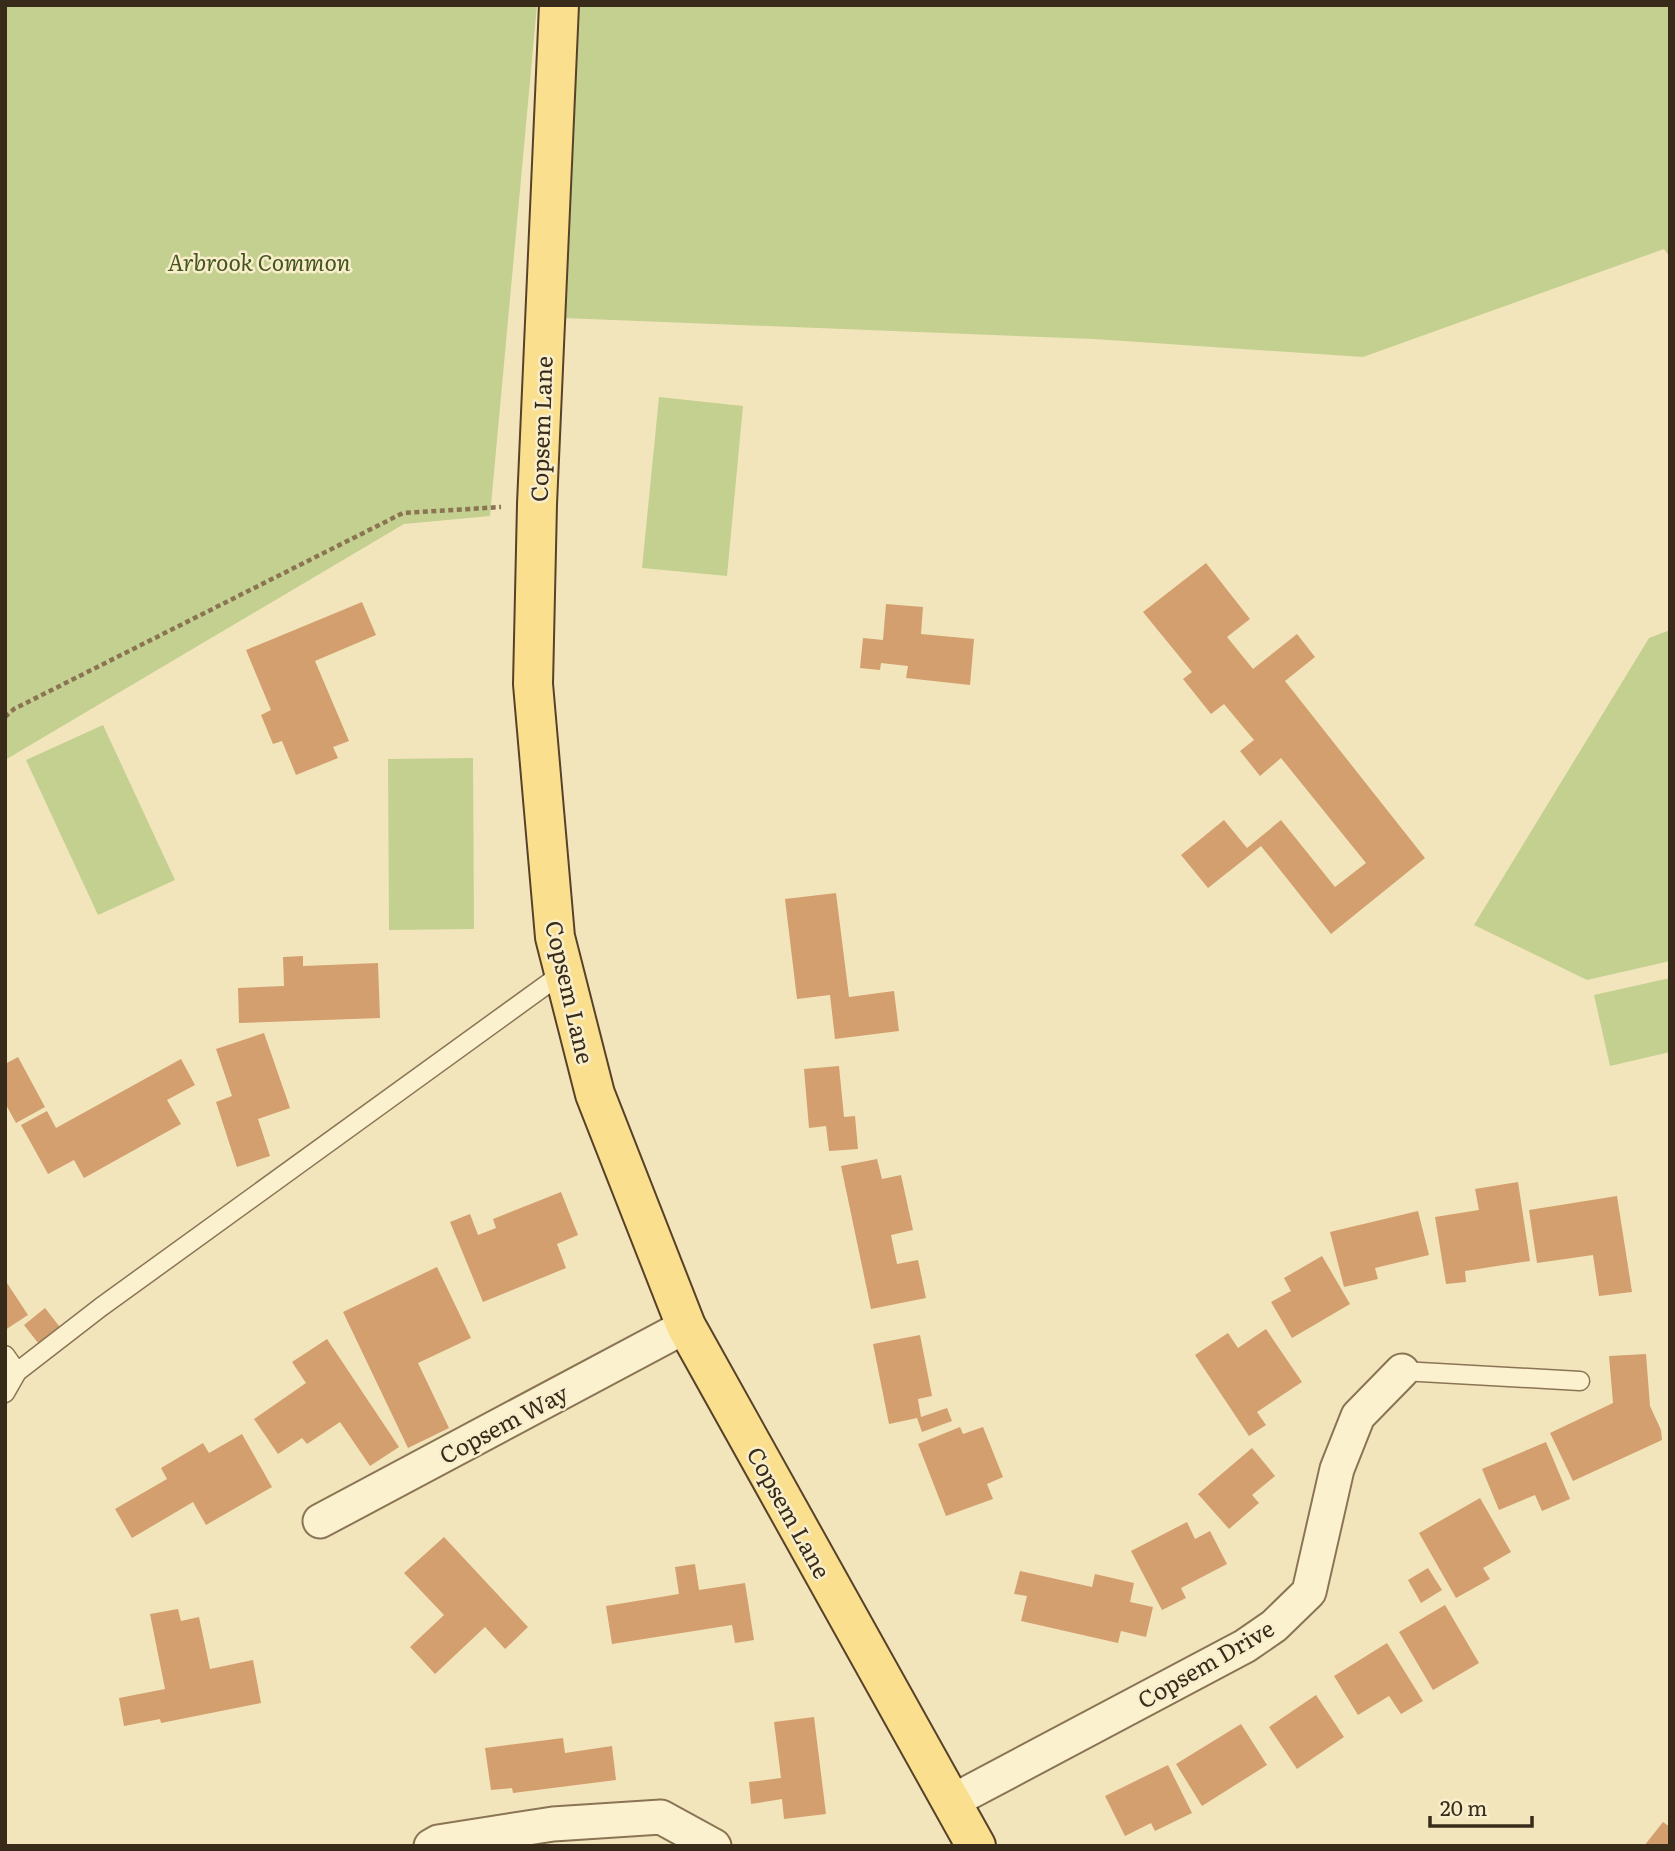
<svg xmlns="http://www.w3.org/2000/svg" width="1675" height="1851" font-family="Literata,serif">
<rect width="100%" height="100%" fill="#f2e5bc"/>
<!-- green -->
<path fill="#c4d08f" d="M5 5H537L490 516 404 524 5 760Z
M578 5H1670V257L1664 249 1363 357 1094 339 563 318Z
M659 397 743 406 727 576 642 568Z
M1670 630V961L1587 980 1474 925 1649 638Z
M103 725 175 880 98 915 26 760Z
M473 758 474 929 389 930 388 759Z
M1670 978V1052L1610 1066 1594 995Z"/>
<!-- building -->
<path fill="#d39f6e" d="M1206 563 1250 619 1227 637 1253 669 1297 634 1315 657 1285 681 1425 858 1331 934 1261 846 1208 888 1181 855 1224 820 1247 848 1281 820 1335 887 1366 863 1281 758 1260 776 1240 751 1254 740 1224 704 1211 714 1183 679 1192 672 1143 612Z
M362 602 376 635 315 661 349 741 333 747 338 758 296 775 282 741 273 744 261 715 271 710 246 650Z
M886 604 923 607 921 634 974 639 970 685 906 678 908 666 881 663 880 670 860 668 863 638 883 640Z
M836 893 849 997 894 991 899 1031 835 1039 830 995 797 999 785 899Z
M303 956V966L378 963 380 1018 239 1023 238 988 284 986 283 957Z
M264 1033 290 1108 258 1119 270 1156 237 1167 216 1102 232 1096 216 1049Z
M18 1057 45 1107 16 1123 5 1103V1064Z
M181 1059 195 1085 167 1100 181 1124 84 1178 74 1160 48 1174 21 1125 47 1111 56 1128Z
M839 1066 844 1117 855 1116 858 1149 829 1151 826 1126 809 1128 804 1069Z
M877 1159 882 1179 901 1175 913 1230 891 1235 897 1264 918 1260 926 1298 871 1309 841 1166Z
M1518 1182 1530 1261 1465 1271 1466 1282 1446 1284 1435 1217 1479 1210 1475 1189Z
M561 1192 578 1235 557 1244 566 1268 483 1302 450 1222 470 1214 478 1235 496 1228 493 1219Z
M1617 1196 1632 1292 1599 1296 1593 1255 1537 1263 1529 1210Z
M1418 1211 1429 1255 1375 1268 1378 1279 1344 1287 1330 1232Z
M1322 1256 1350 1304 1292 1338 1271 1302 1291 1291 1284 1278Z
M437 1267 471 1338 418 1363 449 1428 408 1448 343 1312Z
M5 1280 28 1315 5 1330Z
M45 1308 63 1331 42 1348 24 1325Z
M1266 1329 1302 1382 1257 1412 1266 1425 1249 1436 1195 1355 1228 1333 1238 1348Z
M920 1335 932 1396 918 1399 921 1417 947 1408 952 1421 922 1432 917 1418 889 1424 873 1344Z
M327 1339 399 1447 370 1466 340 1422 307 1444 302 1438 278 1454 254 1419 306 1383 292 1362Z
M1646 1354 1650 1406 1661 1430 1662 1440 1573 1481 1550 1433 1613 1403 1609 1356Z
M960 1427 963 1434 983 1427 1003 1477 987 1484 993 1499 946 1516 918 1444Z
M242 1434 272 1487 206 1525 193 1502 132 1538 115 1509 167 1479 161 1468 203 1443 209 1453Z
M1546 1442 1570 1499 1542 1511 1535 1495 1499 1510 1482 1469Z
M1252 1448 1275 1476 1252 1495 1259 1503 1229 1529 1198 1494Z
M1480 1498 1511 1552 1483 1568 1490 1579 1456 1598 1419 1533Z
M1187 1522 1195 1539 1210 1531 1227 1564 1181 1588 1186 1598 1162 1610 1131 1551Z
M444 1537 528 1627 505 1649 485 1627 435 1674 410 1647 444 1615 404 1573Z
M695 1564 699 1590 745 1583 754 1640 735 1643 732 1625 612 1644 606 1606 679 1594 675 1567Z
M1428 1568 1442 1590 1421 1603 1408 1580Z
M1020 1571 1092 1587 1095 1574 1134 1583 1130 1602 1153 1607 1146 1637 1121 1631 1118 1643 1021 1621 1027 1596 1014 1594Z
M1445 1605 1479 1663 1433 1690 1399 1632Z
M178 1609 181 1621 199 1617 210 1669 253 1660 261 1703 161 1723 160 1719 124 1726 119 1698 165 1689 150 1614Z
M1387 1643 1423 1701 1401 1714 1389 1696 1358 1715 1334 1676Z
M1316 1695 1344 1737 1297 1769 1269 1727Z
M814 1717 826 1814 784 1819 782 1799 751 1804 749 1782 781 1778 774 1722Z
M1241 1724 1267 1765 1202 1806 1176 1764Z
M563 1738 565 1753 612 1746 616 1780 513 1793 512 1788 491 1790 485 1748Z
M1168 1765 1192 1813 1155 1831 1151 1823 1125 1836 1105 1796Z
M1663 1822 1670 1827V1846H1644Z"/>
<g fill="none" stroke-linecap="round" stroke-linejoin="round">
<defs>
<path id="service" d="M5 1355 17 1372
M1402 1371 1580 1381
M5 1393 17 1372 101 1307 564 972"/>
<path id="minor" d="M320 1521 686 1326
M951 1802 1245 1646 1274 1626 1309 1592 1337 1469 1358 1416 1402 1371
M431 1846 438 1842 553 1824 661 1817 714 1846"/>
<path id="primary" d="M559 5 537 504 533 684 555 937 595 1094 686 1326 976 1846"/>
</defs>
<!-- service casing -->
<use href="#service" stroke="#8a7454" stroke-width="21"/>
<!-- minor casing -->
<use href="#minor" stroke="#8a7454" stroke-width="37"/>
<!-- primary casing -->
<use href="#primary" stroke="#574229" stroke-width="42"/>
<!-- path -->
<path stroke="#8a7454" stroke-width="4.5" stroke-dasharray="5 3.5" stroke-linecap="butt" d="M5 717 14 709 403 513 501 507"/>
<!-- service -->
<use href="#service" stroke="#fcf1cf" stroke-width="18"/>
<!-- minor -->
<use href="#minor" stroke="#fcf1cf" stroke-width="33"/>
<!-- primary -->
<use href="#primary" stroke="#fadf8f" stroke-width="38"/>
</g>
<g text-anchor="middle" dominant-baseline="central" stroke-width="5" stroke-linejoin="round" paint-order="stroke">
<!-- park labels -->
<g font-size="23" font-style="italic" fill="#45561f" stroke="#f8eecc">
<text x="259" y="261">Arbrook Common</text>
</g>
<!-- street labels -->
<g font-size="23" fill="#382b1a" stroke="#f8eecc">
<text transform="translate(540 429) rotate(-88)">Copsem Lane</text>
<text transform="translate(571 992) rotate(77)">Copsem Lane</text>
<text transform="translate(503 1423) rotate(-28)">Copsem Way</text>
<text transform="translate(790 1512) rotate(61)">Copsem Lane</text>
<text transform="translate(1205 1663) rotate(-30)">Copsem Drive</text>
</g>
</g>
<!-- border -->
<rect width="1675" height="1851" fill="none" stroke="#382b1a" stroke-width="14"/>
<!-- scale -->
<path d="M1430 1816v10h102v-10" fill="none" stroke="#382b1a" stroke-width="3.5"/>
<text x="1440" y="1816" font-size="21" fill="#382b1a" stroke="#f8eecc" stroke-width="5" paint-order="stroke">20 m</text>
</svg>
